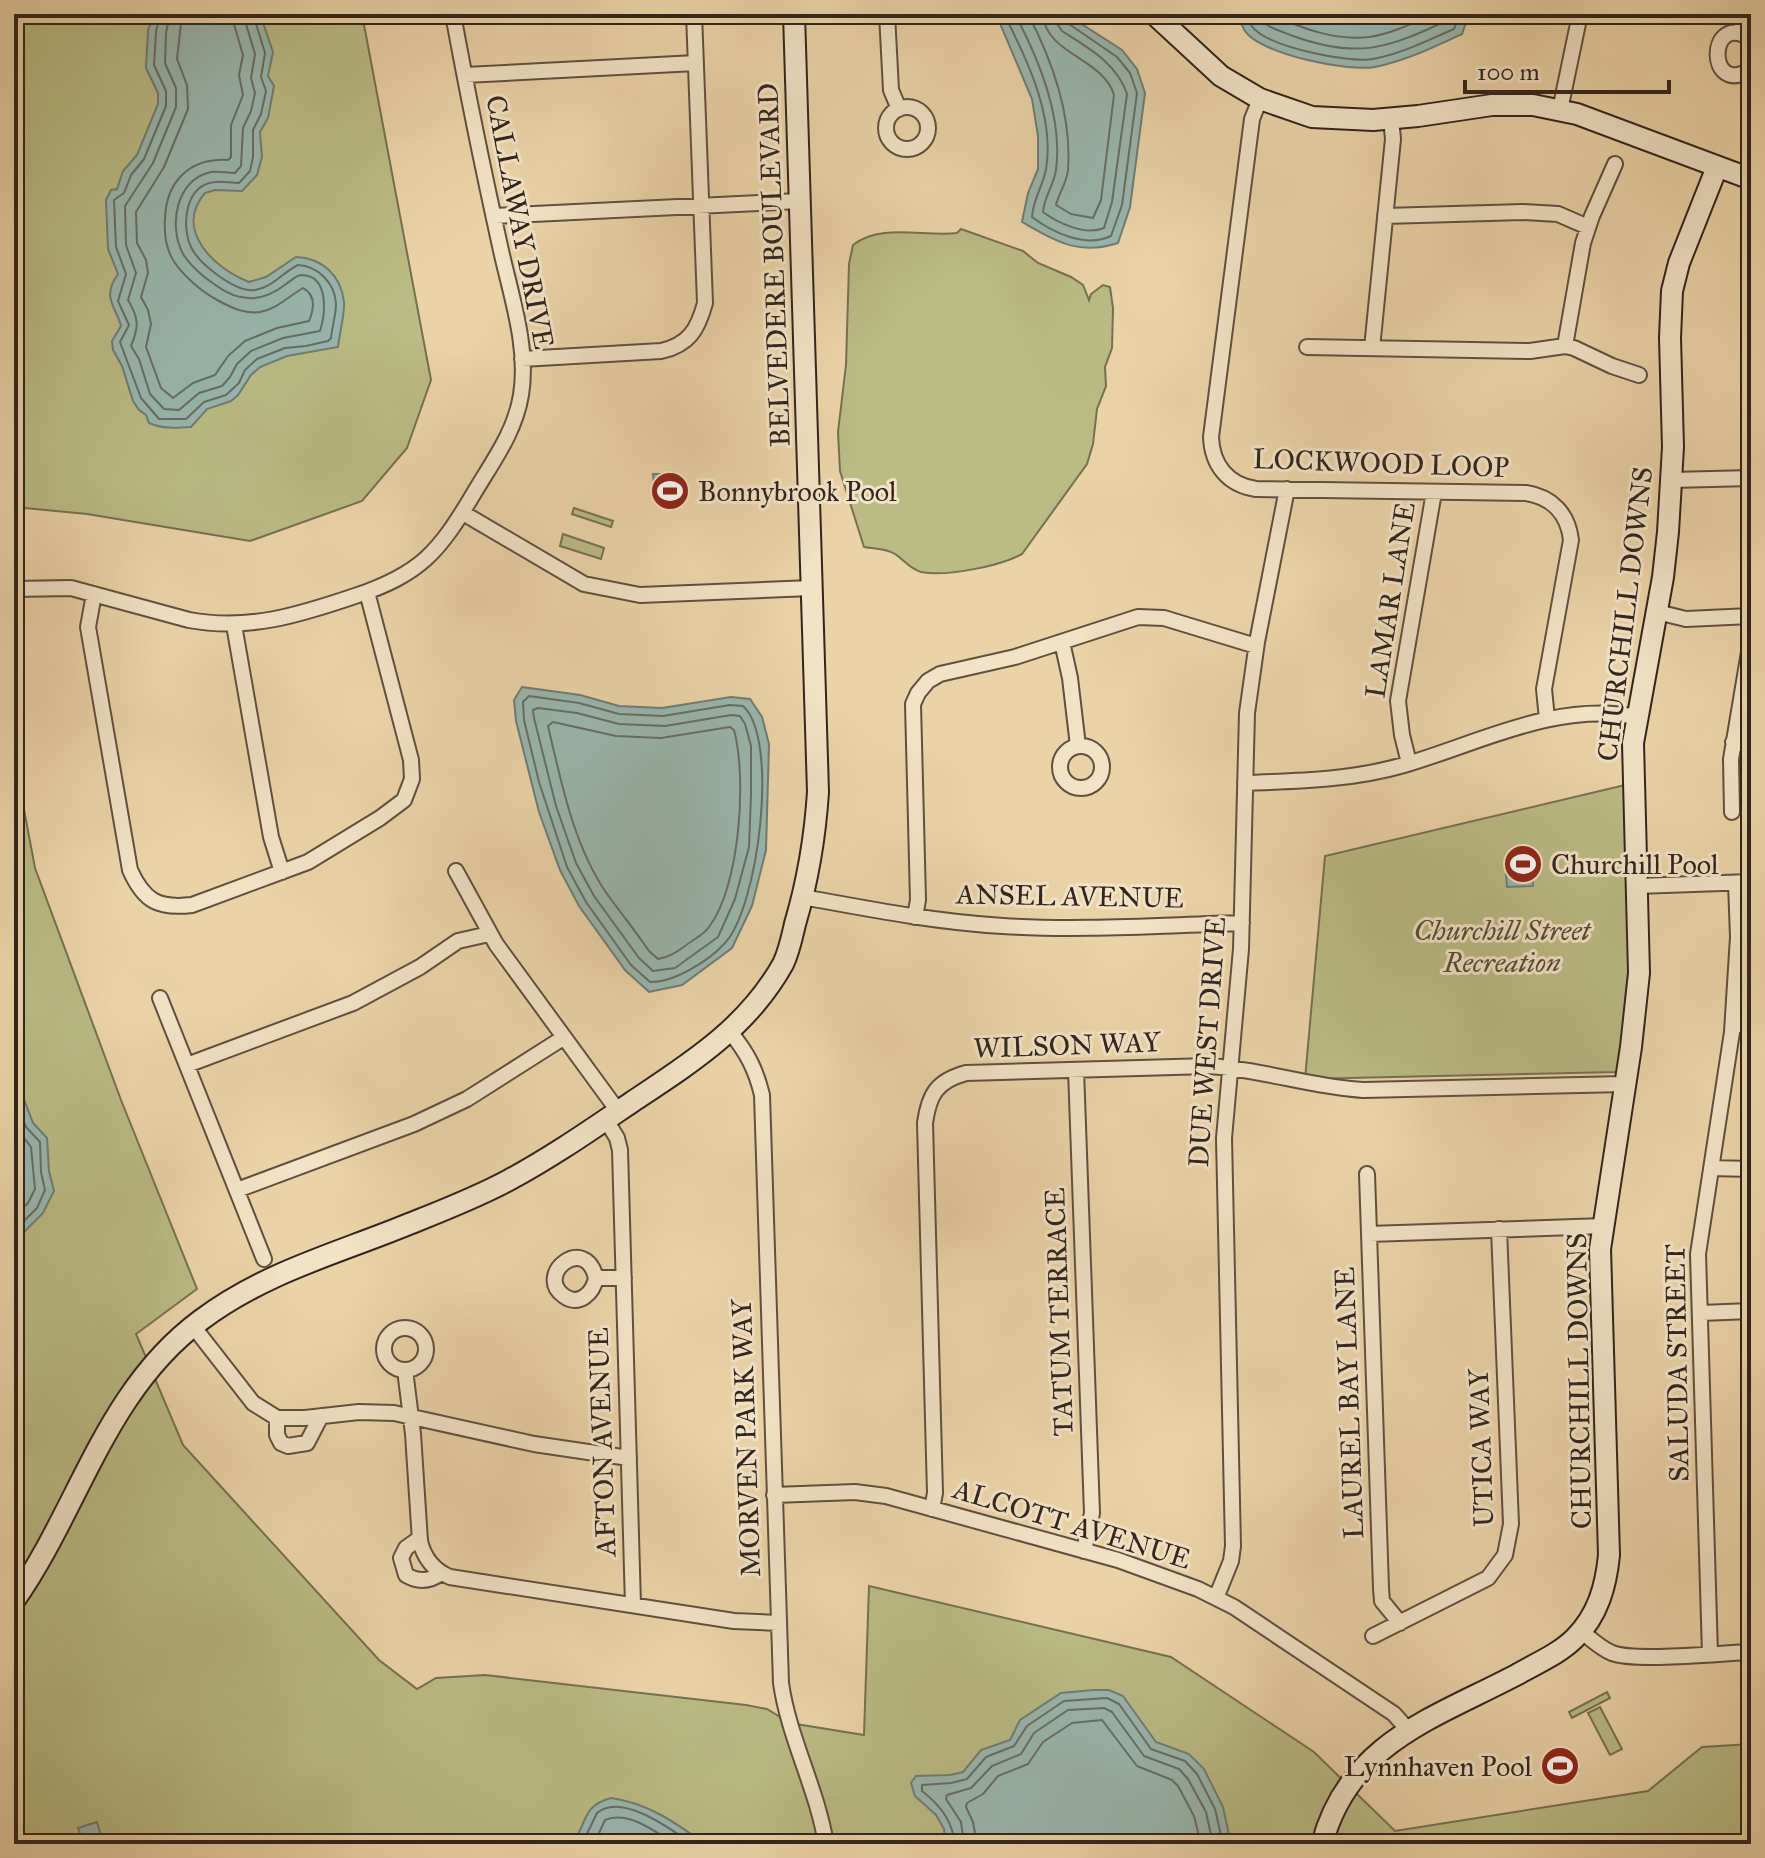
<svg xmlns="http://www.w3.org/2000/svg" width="1765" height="1858" font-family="'IM FELL Great Primer',serif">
<rect width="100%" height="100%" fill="#ebd3a8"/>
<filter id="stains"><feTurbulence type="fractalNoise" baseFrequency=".0025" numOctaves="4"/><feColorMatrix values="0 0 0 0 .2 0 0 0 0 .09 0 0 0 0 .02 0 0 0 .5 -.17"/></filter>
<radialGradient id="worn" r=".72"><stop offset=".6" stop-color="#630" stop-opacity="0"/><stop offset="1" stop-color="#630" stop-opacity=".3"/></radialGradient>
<!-- green -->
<path fill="#babb85" stroke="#767052" stroke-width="2" d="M14 14H362L431 380 407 448 362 501 250 541 87 514 14 507Z
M961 229 1023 251 1038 263 1071 277 1083 285 1089 300 1091 294 1103 285 1110 287 1113 308 1112 348 1105 367 1106 386 1097 409 1093 444 1087 464 1022 554C1000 566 946 577 921 572 910 569 904 560 895 554 886 548 874 549 864 547L840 471 838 432 846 365 849 264 853 245C880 223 925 237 957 233Z
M574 508 613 521 611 527 572 514Z
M563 534 604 548 601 559 560 546Z
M14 756 35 868 121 1100 197 1289 136 1334 183 1445 379 1660 417 1689 436 1678 485 1675 746 1705 767 1709 790 1723 864 1735 869 1586 1171 1657 1314 1752 1395 1831 1648 1791 1702 1747 1751 1744V1844H14Z
M1625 785 1631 941 1619 1072 1305 1079 1325 856Z
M1607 1692 1610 1698 1572 1718 1569 1712Z
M1600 1707 1622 1749 1610 1755 1588 1713Z"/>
<!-- water -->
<path fill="#99b7af" stroke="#6f7d75" stroke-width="2" d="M153 14H260L273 52 268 76 274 86 268 118 260 132 262 157 257 175 242 191 215 190 205 193C173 230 215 269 249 282L266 277 296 257C322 258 341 275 344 302 345 314 339 335 338 347L287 356 260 367 251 375 238 395 231 401 207 409 191 427C176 428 162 429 149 423L146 415 139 410 133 401 122 366 113 350 112 341 121 326C116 306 101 298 118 274L108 249 106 200 111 190 117 189 123 171 137 155 158 104V93L146 68 148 31Z
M996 14H1066L1122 50 1137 69 1145 93 1130 207 1118 243C1078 256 1056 241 1022 222L1028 193 1038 169V136L1032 99Z
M1238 14H1469L1462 34C1434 47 1405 61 1375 67 1348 72 1260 54 1245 31 1242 27 1240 19 1238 14Z
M653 474H667L668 482 685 481 686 500 655 501Z
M522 687 580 695 619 706 662 708 731 697 750 699 762 717 769 744 766 850 752 906 732 948 682 985 649 992 625 970 579 906 560 870 539 812 516 721 514 700Z
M1532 854 1533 886 1507 887 1506 874H1514L1513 855Z
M14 1018 22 1032 19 1086 33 1123 47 1138 49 1171 54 1191 43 1213 14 1242Z
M1093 1690H1109L1123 1696 1156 1742 1189 1754 1204 1769 1223 1807 1231 1844H946L944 1829 936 1815 915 1796 911 1783 916 1776 950 1775 963 1772 981 1750 1010 1740 1020 1720 1061 1693Z
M1570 1754 1579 1770 1553 1783 1542 1761 1552 1756 1555 1762Z
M611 1798C648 1803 676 1823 705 1844H572C588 1823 581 1806 611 1798Z
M97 1822 102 1839 110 1837 112 1844H84L78 1828Z"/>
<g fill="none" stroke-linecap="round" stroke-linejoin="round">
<!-- shore -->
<path stroke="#656e66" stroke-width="2" d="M160 14 156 32 154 65 166 91V106L144 159 131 175 124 193 114 200 116 247 126 274 118 301 129 325 120 342 141 398 159 419H186L204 402 226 395 239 383 245 370 257 359 285 348 306 346 328 341 331 338C332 327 336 315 336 304 335 283 318 266 298 265 283 272 272 288 255 290 236 293 199 264 191 247 181 225 185 185 215 182 222 181 231 183 239 183L250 171 253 157V130L261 114 266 91 261 77 265 53 253 14
M170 14 166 33 165 63 176 88V107L153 163 125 206 126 245 136 273 128 300C139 318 139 327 131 346L139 359 150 394 164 409 179 410 199 393 222 386 230 377 237 364 251 351 283 338 320 331C325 315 330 276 302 275 296 275 291 281 286 284 262 303 239 303 214 284 203 277 190 265 183 254 168 226 176 179 211 172 219 171 227 173 235 173L241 166 243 128 251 111 255 93 251 78 255 54 243 14
M182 14 177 59 187 85 188 109 164 167 136 212 137 243 146 260 148 273 141 297 148 310 151 324 146 347 161 388 173 398 193 383 215 375 228 356 245 341 277 328 309 321C314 309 316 295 303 288 289 296 277 309 260 312 245 314 232 308 219 301 202 292 184 277 173 260 166 248 164 233 165 219 166 181 190 158 228 160L231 157V125L243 95 239 75 243 55 231 14
M1004 14C1027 59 1055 117 1046 169 1043 186 1033 199 1032 217 1053 233 1086 248 1111 236L1122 205 1137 93 1130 73 1117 57 1069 24 1066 14
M1015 14C1039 60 1063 117 1056 170 1054 185 1044 197 1043 212 1058 223 1085 236 1104 228L1112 202 1127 94C1117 63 1088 48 1062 31L1056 22V14
M1028 14C1053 62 1072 115 1068 170 1067 182 1059 193 1056 205L1071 214 1093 218 1101 200 1114 95C1103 58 1045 54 1043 14
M1247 14C1248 18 1249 22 1251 25 1265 47 1348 63 1373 59 1401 54 1428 40 1454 29L1460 14
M1257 14C1263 27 1281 31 1293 36 1357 59 1386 49 1446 21L1450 14
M1273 14C1301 29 1337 41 1369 37 1391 34 1413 23 1433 14
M529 696 579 703 619 714 663 716 730 705 743 706C780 739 758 908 725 943 709 961 673 983 650 982L631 965 586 902 567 867 539 782 524 720 523 702Z
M538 708 577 713 619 724 665 726 731 715 740 716 745 724 751 746V795L749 847 735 899 718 937 675 968 653 971 639 958 594 896 576 863 556 806 534 718 533 710Z
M553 722 616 736 661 738 730 727 734 730C747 778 740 886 709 927 704 935 692 940 685 946 675 953 669 957 658 959L649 951C635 930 619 911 605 891 573 843 561 781 548 726Z
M14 1096 26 1127 40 1142 41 1172 45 1190 37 1208 14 1231
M14 1125 31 1147 35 1189 28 1203 14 1217
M582 1844 597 1813C621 1792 671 1829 692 1844
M594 1844 605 1820C628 1810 656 1832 675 1844
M954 1844C954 1822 940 1805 922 1791V1785L951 1783 967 1779 986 1757 1014 1746 1027 1726 1064 1701 1107 1698 1119 1704 1151 1749 1185 1761 1197 1774 1215 1809 1223 1844
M964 1844 961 1822 946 1799 947 1795 971 1788 992 1766 1021 1754 1034 1733 1068 1710 1104 1708 1112 1712 1144 1756 1179 1769 1188 1779 1206 1812 1213 1844
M977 1844 973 1822 966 1807 967 1803 983 1794 998 1776 1028 1764 1043 1742 1072 1723 1102 1720 1137 1766 1172 1780 1178 1786 1194 1816 1201 1844"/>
<defs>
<path id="street" d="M887 14 891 90 899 109
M1740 33 1744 14
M1751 39C1707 9 1706 99 1751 69
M465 75 696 63
M1260 99 1252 119 1211 437C1212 465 1228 485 1256 489L1526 493C1552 497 1568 514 1571 540L1544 689 1547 719
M886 128a21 21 0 1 1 42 0a21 21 0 1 1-42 0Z
M1560 110 1580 14
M494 216 800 201
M1385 216 1523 212 1558 214 1588 227
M1565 346 1583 243 1592 216 1615 164
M1307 347 1530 351 1565 346 1574 348 1612 366 1639 375
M1372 348 1393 139 1391 119
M522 359 661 351C689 345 698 329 705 303L694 14
M1672 480 1751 478
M463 513 584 584 640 595 811 588
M14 589 71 588 189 620C248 631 299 615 355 596 421 574 439 552 474 493 493 461 515 432 521 395 529 346 510 293 500 246 483 169 467 91 453 14
M94 594 88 627 130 870C144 901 158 909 192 905L308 862 380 818 404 800 412 779 411 760 367 592
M1657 612 1686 619 1751 616
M234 625 271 837 282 872
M1062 642 1070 678 1078 746
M1733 742 1751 745
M1060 767a21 21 0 1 1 42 0a21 21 0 1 1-42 0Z
M1409 763 1402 735 1398 701 1434 492
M1245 783C1299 781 1352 780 1404 765 1480 743 1556 701 1637 717
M1732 812 1731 759 1751 640
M456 871 496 944 618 1111
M1637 886 1751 882
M803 897C869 909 935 922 1003 926 1082 931 1163 925 1242 923
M915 917 918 900 913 704 918 693 928 681 940 674 1015 657 1138 617 1164 618 1256 646
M160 998 264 1259
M1733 1024 1751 1026
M730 1032C747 1052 756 1070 762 1095L781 1683C789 1739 817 1788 826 1844
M187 1065 353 1003 420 967 458 941 489 934
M1076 1070 1092 1513 1084 1551
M606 1120 617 1138 620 1150 633 1605
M1711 1168 1751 1169
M1367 1174 1381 1588 1382 1601 1400 1623
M237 1190 414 1124 467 1099 563 1038
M1369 1234 1604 1226
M596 1278C585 1233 534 1275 564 1296 579 1307 593 1293 596 1278H624
M1701 1313 1751 1311
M193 1326 253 1403 277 1418H305L359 1412 394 1413 534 1444 629 1458
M384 1349a21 21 0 1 1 42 0a21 21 0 1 1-42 0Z
M405 1370 413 1434 420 1541C424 1558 433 1570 450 1577L734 1621 778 1623
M277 1418V1435L281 1443 288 1446 307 1443 321 1416
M774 1495 855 1492 886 1496 1118 1560 1198 1589 1234 1607 1394 1714 1409 1731
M932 1509 935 1493 925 1123C929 1094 937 1081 966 1073L1209 1066C1261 1069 1311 1087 1363 1090L1625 1084
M420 1538 406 1548 401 1558 406 1575C418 1582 429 1582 441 1573
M1216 1598 1231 1561 1233 1546 1224 1138 1241 949 1247 713 1257 642 1287 489
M1581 1631C1591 1639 1600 1648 1612 1653 1636 1662 1721 1653 1751 1652
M1373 1636 1488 1578 1505 1555 1511 1524 1499 1229
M1710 1654 1698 1254 1732 1032 1738 937 1736 883"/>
<path id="secondary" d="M1154 14 1221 76 1260 99 1312 117 1373 120 1418 116 1492 105H1533L1577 114 1751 179
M14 1601C80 1507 105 1391 201 1320 264 1273 332 1255 404 1226 439 1212 476 1198 509 1180 552 1157 592 1129 632 1102 691 1063 748 1027 783 964 789 952 792 937 795 924 808 880 815 838 818 792L794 14
M1322 1844C1349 1742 1435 1718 1518 1674 1537 1663 1559 1654 1575 1638 1598 1615 1606 1586 1609 1555L1600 1249 1631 1047 1639 973 1633 743 1663 577 1668 532 1673 447 1670 338 1672 291 1679 263 1717 167"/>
</defs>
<!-- street casing -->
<use href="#street" stroke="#605040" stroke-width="18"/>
<!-- secondary casing -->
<use href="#secondary" stroke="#31251e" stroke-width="24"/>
<!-- street -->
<use href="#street" stroke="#f2e2c6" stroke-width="14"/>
<!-- secondary -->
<use href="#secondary" stroke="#f2e2c6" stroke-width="20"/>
</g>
<!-- icons -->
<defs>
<symbol id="stadium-disc" viewBox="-11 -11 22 22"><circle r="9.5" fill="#8f2418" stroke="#f2e2c6"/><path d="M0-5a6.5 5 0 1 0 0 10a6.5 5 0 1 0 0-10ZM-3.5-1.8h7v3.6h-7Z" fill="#fff"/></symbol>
</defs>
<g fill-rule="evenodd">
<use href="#stadium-disc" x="648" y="469" width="44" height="44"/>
<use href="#stadium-disc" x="1501" y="842" width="44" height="44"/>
<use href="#stadium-disc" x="1538" y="1744" width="44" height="44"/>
</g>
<g text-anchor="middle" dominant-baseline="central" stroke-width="6" stroke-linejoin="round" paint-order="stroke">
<!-- street labels -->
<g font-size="28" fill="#31251e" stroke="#f2e2c6">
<text transform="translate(520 222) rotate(79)">CALLAWAY DRIVE</text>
<text transform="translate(774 265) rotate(-92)">BELVEDERE BOULEVARD</text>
<text transform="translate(1381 463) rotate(2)">LOCKWOOD LOOP</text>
<text transform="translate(1390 600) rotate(-81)">LAMAR LANE</text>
<text transform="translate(1625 614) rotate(-83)">CHURCHILL DOWNS</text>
<text transform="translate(1070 896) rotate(1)">ANSEL AVENUE</text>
<text transform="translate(1207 1042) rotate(-86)">DUE WEST DRIVE</text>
<text transform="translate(1067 1045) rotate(-2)">WILSON WAY</text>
<text transform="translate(1059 1312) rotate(-92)">TATUM TERRACE</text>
<text transform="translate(1677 1363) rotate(-91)">SALUDA STREET</text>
<text transform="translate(1579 1381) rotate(-91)">CHURCHILL DOWNS</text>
<text transform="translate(1349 1403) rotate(-92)">LAUREL BAY LANE</text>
<text transform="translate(746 1438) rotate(-92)">MORVEN PARK WAY</text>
<text transform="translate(602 1442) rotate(-92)">AFTON AVENUE</text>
<text transform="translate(1481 1448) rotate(-92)">UTICA WAY</text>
<text transform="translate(1072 1524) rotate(17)">ALCOTT AVENUE</text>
</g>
<!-- poi labels -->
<g font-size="28" fill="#31251e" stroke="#f2e2c6" text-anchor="start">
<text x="698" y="491">Bonnybrook Pool</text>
<text x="1551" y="864">Churchill Pool</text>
<text x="1532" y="1766" text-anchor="end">Lynnhaven Pool</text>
</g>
<!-- park labels -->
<g font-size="28" font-style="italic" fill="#534a38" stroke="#f2e2c6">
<text x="1502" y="930">Churchill Street<tspan x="1502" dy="32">Recreation</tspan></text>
</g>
</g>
<!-- margin -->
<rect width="1765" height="1858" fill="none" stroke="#ebd3a8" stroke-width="48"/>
<rect x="16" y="16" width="1733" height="1826" fill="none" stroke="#31251e" stroke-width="4"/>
<rect x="24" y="24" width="1717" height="1810" fill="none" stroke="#31251e" stroke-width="2"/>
<!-- scale -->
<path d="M1465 80v12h204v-12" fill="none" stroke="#31251e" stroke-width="4"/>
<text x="1477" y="80" font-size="24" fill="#31251e" stroke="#f2e2c6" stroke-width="6" paint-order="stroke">100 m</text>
<rect width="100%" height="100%" filter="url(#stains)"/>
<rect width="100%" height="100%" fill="url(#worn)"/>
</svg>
